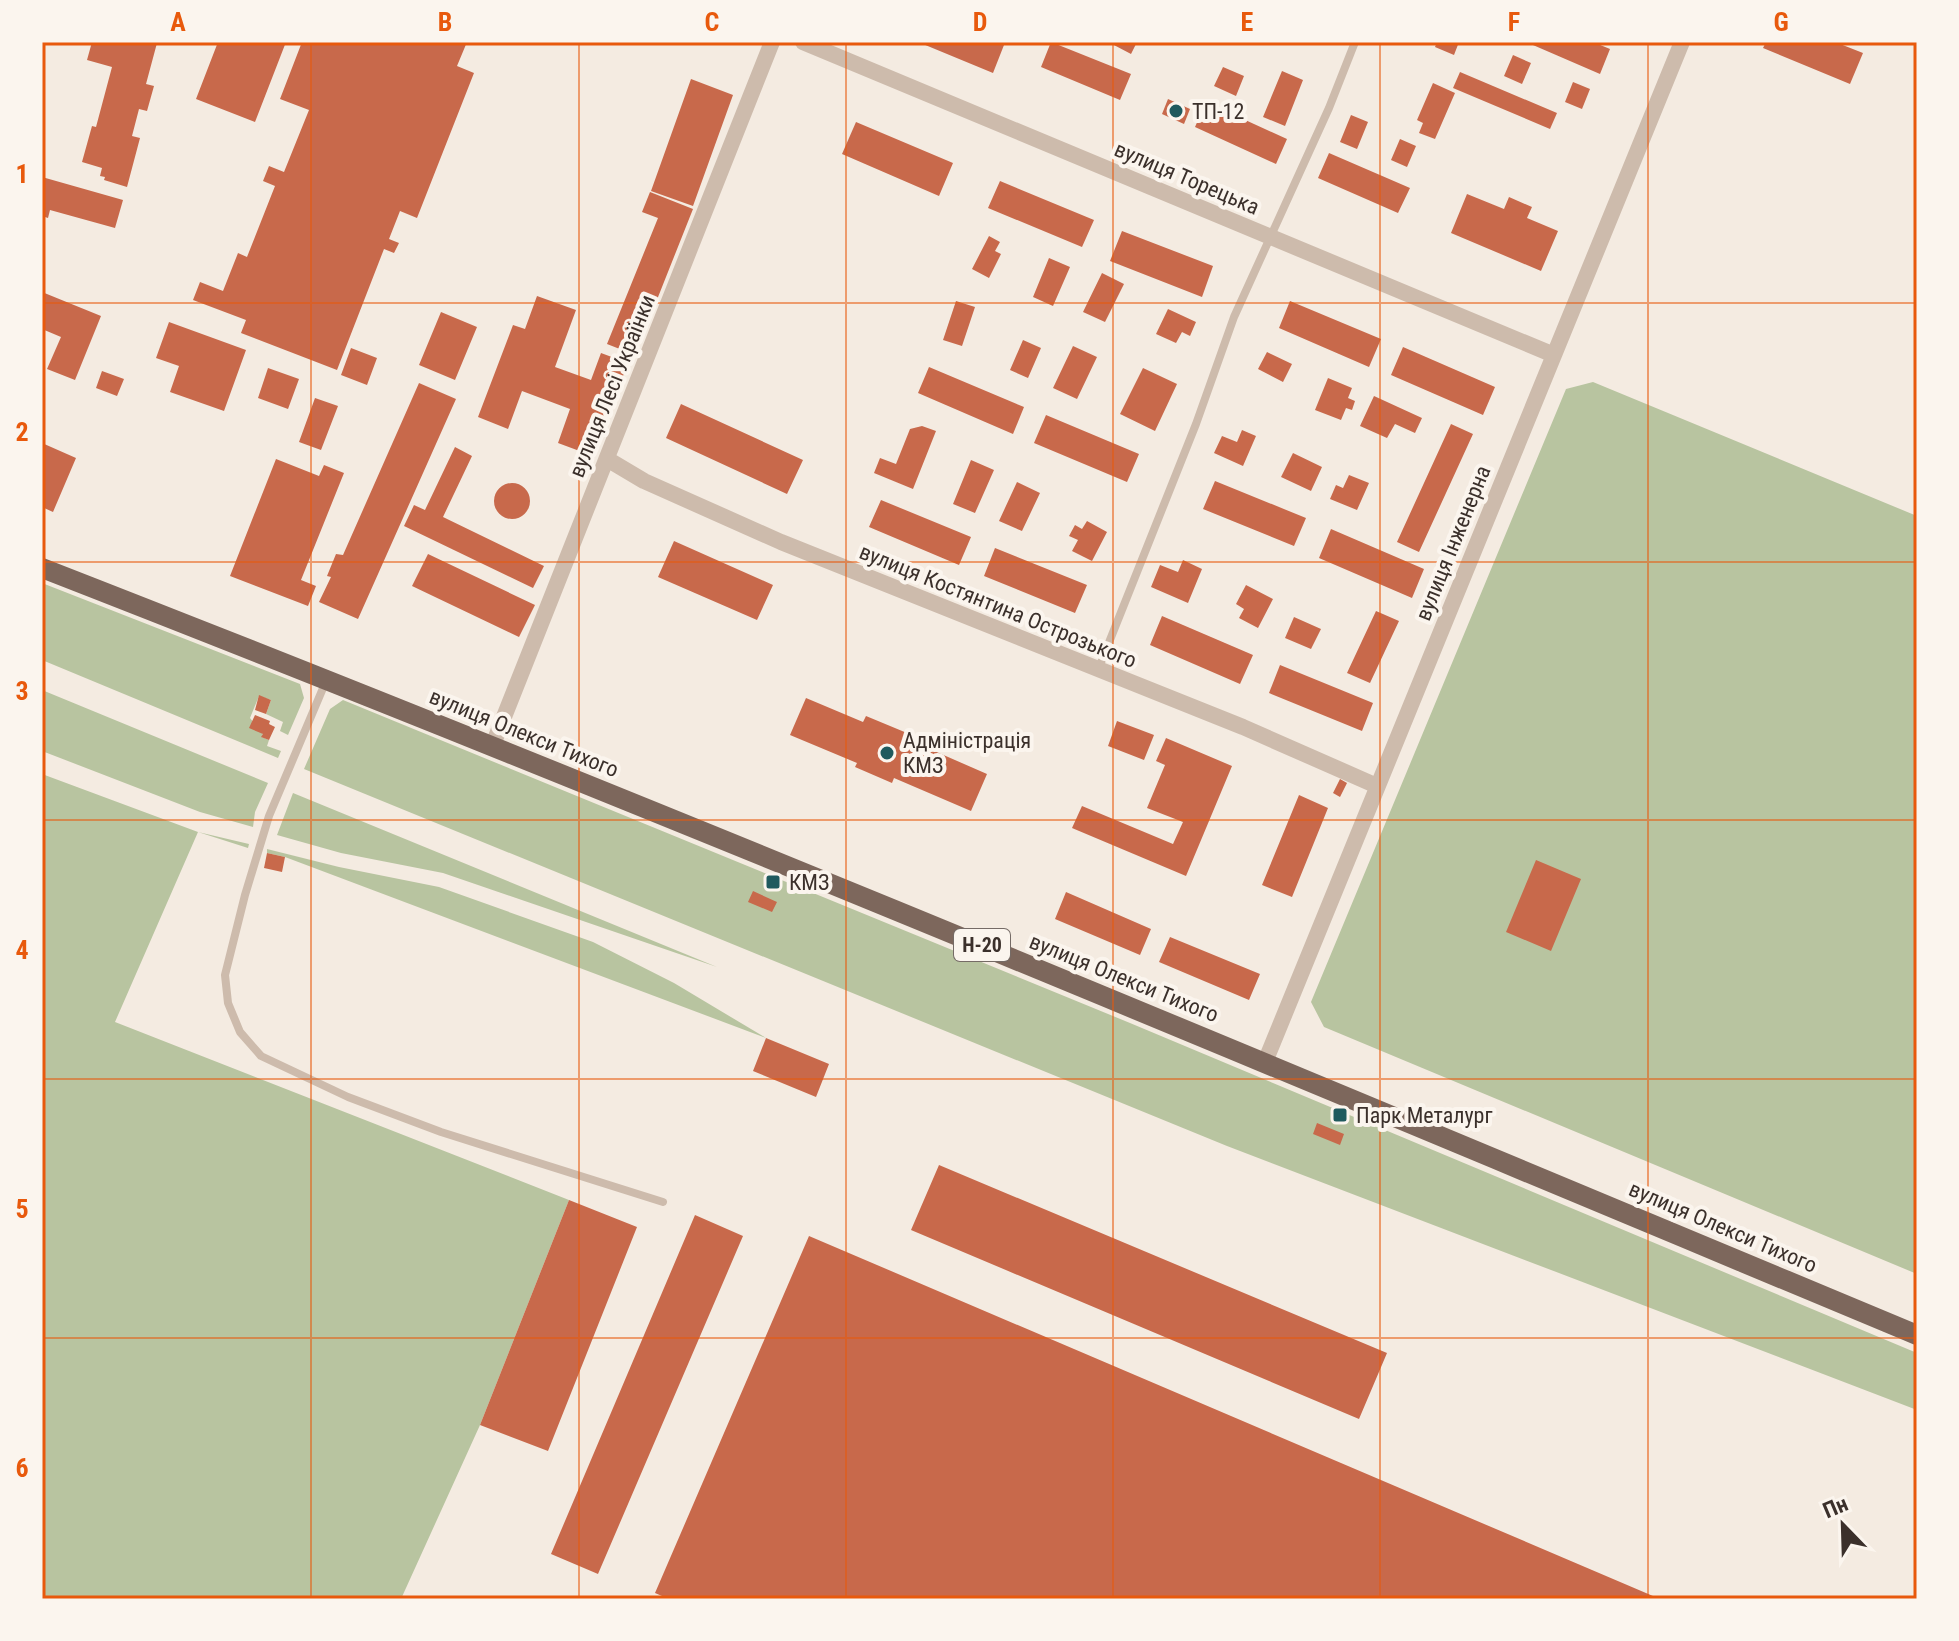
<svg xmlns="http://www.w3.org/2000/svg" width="1959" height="1641" font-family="'Roboto Condensed',sans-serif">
<rect width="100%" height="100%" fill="#f4ebe1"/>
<!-- green -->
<path fill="#b8c4a0" d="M1593 382 1917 516V1274L1324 1027 1311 1002 1566 389Z
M42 583 300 684 304 698 288 735 280 731 283 722 266 714 271 700 259 696 250 718 263 734 262 737 269 740 267 746 281 751 278 758 42 660Z
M42 690 268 783 255 812 253 827 200 812 42 751Z
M343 700 1130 1023 1917 1353V1410L1227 1146 304 769 330 709Z
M42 774 198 832 249 844 248 848 198 832 115 1022 569 1200 480 1425 401 1599H42Z
M293 793 717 967 443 873 341 853 277 835Z
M267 849 339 867 439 887 593 942 674 983 766 1038 285 857 267 853Z"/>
<!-- building -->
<path fill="#c8694b" d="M92 42 157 43 146 84 154 86 147 111 139 109 132 136 140 138 127 187 104 180 105 177 100 176 102 168 82 162 92 126 96 127 112 67 87 60Z
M218 42H286L255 122 196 99Z
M302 42H467L457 66 474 73 417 218 400 211 389 239 399 243 394 253 384 249 337 370 241 333 246 320 193 300 200 282 223 291 238 253 247 257 275 186 263 181 269 166 284 172 309 110 280 99Z
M918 42H997L1004 45 993 73Z
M1051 42 1131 74 1120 100 1041 67Z
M1113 42H1137L1131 54 1112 44Z
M1437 42H1459L1454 55 1435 47Z
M1526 42H1593L1610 49 1600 74Z
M1766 42H1835L1863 53 1850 84 1763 48Z
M1513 55 1531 63 1522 84 1504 76Z
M1223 67 1244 76 1236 96 1214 86Z
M1282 71 1303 80 1285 126 1263 117Z
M1460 72 1557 113 1550 129 1453 88Z
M691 79 733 95 693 206 651 191Z
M1573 82 1590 89 1582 109 1565 102Z
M1433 83 1455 93 1435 139 1419 133 1423 123 1417 120Z
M1168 99 1190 109 1184 124 1162 114Z
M1206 102 1287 139 1276 164 1195 127Z
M1351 115 1368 122 1357 149 1340 142Z
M856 122 953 163 939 196 842 154Z
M1400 139 1416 146 1407 167 1391 160Z
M1329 153 1410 188 1398 213 1318 178Z
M42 177 123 200 115 228 50 210 48 218 42 216Z
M1000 181 1094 220 1082 247 988 208Z
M650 192 693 209 635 355 607 344 658 218 642 212Z
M1467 194 1504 209 1509 197 1532 207 1527 218 1558 231 1541 271 1451 233Z
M1122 231 1213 266 1202 297 1110 261Z
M989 236 1000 242 995 251 1001 254 989 278 972 269Z
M1049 258 1070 267 1053 306 1033 297Z
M1102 273 1124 284 1105 322 1083 312Z
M42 292 101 316 75 380 47 369 61 337 42 329Z
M537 296 576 310 555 367 591 380 601 353 628 363 593 456 558 443 570 409 522 391 508 429 478 417 513 325 525 329Z
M956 301 975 307 962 346 943 340Z
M1290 301 1381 339 1369 367 1279 328Z
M1168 309 1196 322 1190 336 1182 332 1176 343 1156 334Z
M441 312 477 327 455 380 419 365Z
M169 322 246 350 224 411 170 392 179 366 156 358Z
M1023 340 1041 348 1028 378 1010 370Z
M1073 346 1097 357 1077 399 1053 388Z
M1403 347 1495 387 1483 415 1391 375Z
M351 348 377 358 367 385 341 375Z
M1267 352 1292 364 1283 382 1258 369Z
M929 367 1024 407 1013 434 918 393Z
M268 368 299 379 288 409 258 398Z
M1143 368 1177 384 1155 431 1120 414Z
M102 371 124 379 117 396 96 388Z
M1328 378 1352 388 1348 398 1355 401 1352 410 1346 408 1341 420 1315 410Z
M419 383 456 399 358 619 319 602 331 577 327 576 336 554 343 555Z
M1374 396 1422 418 1415 433 1395 424 1387 438 1360 426Z
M315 398 338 406 321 450 299 442Z
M681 404 803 460 787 494 666 438Z
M1046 415 1139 454 1127 482 1034 443Z
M1451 424 1473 434 1419 552 1397 542Z
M922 426 936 431 913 489 874 473 880 458 896 464 910 429Z
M1242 430 1256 436 1243 466 1214 453 1222 436 1237 442Z
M42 443 76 458 53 512 42 507Z
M455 447 472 456 443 517 544 566 533 588 404 526 414 505 425 510Z
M1293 453 1322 467 1311 491 1281 477Z
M276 459 319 476 324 465 344 473 301 580 316 586 308 606 230 576Z
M971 460 994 470 975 513 953 504Z
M1349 475 1369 483 1357 510 1330 499 1336 485 1343 488Z
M1215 481 1306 518 1294 546 1203 509Z
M1017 482 1040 493 1022 531 999 521Z
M494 501a18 18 0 1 1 36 0a18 18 0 1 1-36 0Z
M881 500 971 537 959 565 869 527Z
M1087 521 1107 532 1092 561 1072 551 1078 540 1069 536 1075 525 1082 529Z
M1331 529 1424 569 1412 598 1319 558Z
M674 541 773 585 757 620 658 577Z
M995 548 1087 585 1075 613 984 576Z
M428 554 535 605 519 637 412 586Z
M1183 560 1202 569 1188 603 1151 587 1160 565 1178 572Z
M1246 585 1273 599 1258 628 1239 618 1244 609 1236 604Z
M1376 611 1399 621 1370 683 1347 673Z
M1162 616 1253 655 1240 684 1150 645Z
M1294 617 1321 629 1311 649 1285 638Z
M1280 665 1373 703 1362 731 1269 693Z
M259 695 271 700 266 714 255 710Z
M806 698 863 722 866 716 919 738 916 743 987 774 971 811 894 778 892 783 855 767 857 763 790 735Z
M255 715 270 721 269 724 275 727 269 740 261 737 263 734 249 728Z
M1117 721 1154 735 1144 760 1108 746Z
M1166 738 1232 766 1186 876 1072 828 1082 806 1173 844 1183 822 1147 808 1165 765 1156 761Z
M1340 779 1347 783 1340 797 1333 793Z
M1299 795 1328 808 1292 897 1262 885Z
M267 853 285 857 282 872 264 868Z
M1536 860 1581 879 1551 951 1506 932Z
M753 891 777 902 772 912 748 902Z
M1066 892 1151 929 1140 955 1055 919Z
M1170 937 1260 974 1249 1000 1159 962Z
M766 1038 829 1064 816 1097 753 1071Z
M1317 1123 1344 1134 1340 1145 1313 1134Z
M939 1165 1387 1353 1359 1419 911 1230Z
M569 1200 637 1227 548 1451 480 1425Z
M695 1215 743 1236 598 1574 551 1554Z
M809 1236 1660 1599H669L655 1593Z"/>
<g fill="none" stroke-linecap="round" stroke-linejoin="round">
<!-- service -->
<path stroke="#cdbbac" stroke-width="8" d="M1098 670 1196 424 1234 317 1329 108 1355 42
M326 681 269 816 245 895 225 975 228 1003 240 1032 261 1056 348 1097 441 1132 663 1202"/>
<!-- minor -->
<path stroke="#cdbbac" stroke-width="16" d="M803 42 1554 355
M607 459 644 481 781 542 1243 727 1377 786
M492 747 772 42
M1265 1062 1682 42"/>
<!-- primary -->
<path stroke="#7d675c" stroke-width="20" d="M42 568C671 813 1294 1075 1917 1335"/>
</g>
<!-- grid -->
<path fill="none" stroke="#e8590c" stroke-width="2" stroke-opacity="0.55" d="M311 42V1599M579 42V1599M846 42V1599M1113 42V1599M1380 42V1599M1648 42V1599M42 303H1917M42 562H1917M42 820H1917M42 1079H1917M42 1338H1917"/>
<!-- markers -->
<g fill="#1f5a5e" stroke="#fbf5ee" stroke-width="3">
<circle cx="1176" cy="111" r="8"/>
<circle cx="887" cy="753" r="8"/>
<rect x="765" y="874" width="16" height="16" rx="4"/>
<rect x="1332" y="1107" width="16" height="16" rx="4"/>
</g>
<g text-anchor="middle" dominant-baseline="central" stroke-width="8" stroke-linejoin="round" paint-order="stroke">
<!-- shield labels -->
<rect fill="#fbf5ee" stroke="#756b66" stroke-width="2" x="954" y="929" width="56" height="32" rx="6"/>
<g font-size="20" font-weight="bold" fill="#3b302b">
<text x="982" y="945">Н-20</text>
</g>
<!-- poi labels -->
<g font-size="22" fill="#3b302b" stroke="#fbf5ee" text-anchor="start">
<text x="1192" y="111">ТП-12</text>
<text x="903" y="740">Адміністрація<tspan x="903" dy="25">КМЗ</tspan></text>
<text x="789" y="882">КМЗ</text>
<text x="1356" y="1115">Парк Металург</text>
</g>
<!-- street labels -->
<g font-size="22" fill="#3b302b" stroke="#fbf5ee">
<text transform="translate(1187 178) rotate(23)">вулиця Торецька</text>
<text transform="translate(612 386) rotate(-68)">вулиця Лесі Українки</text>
<text transform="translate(1453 543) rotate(-68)">вулиця Інженерна</text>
<text transform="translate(998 606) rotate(22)">вулиця Костянтина Острозького</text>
<text transform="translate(524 733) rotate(22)">вулиця Олекси Тихого</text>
<text transform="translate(1124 978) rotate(22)">вулиця Олекси Тихого</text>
<text transform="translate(1723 1227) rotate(23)">вулиця Олекси Тихого</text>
</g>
</g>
<!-- border -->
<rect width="1959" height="1641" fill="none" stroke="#fbf5ee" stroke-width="88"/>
<!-- north arrow -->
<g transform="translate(1843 1525) rotate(337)" stroke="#fbf5ee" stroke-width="6" paint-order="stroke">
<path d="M0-6L14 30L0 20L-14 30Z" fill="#3b302b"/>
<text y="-12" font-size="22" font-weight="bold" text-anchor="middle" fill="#3b302b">Пн</text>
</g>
<rect x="44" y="44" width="1871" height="1553" fill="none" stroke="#e8590c" stroke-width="3"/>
<g font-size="26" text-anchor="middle" font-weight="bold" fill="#e8590c">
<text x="178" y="31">A</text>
<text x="445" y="31">B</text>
<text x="712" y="31">C</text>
<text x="980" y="31">D</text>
<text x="1247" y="31">E</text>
<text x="1514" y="31">F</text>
<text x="1781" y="31">G</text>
<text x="22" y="183">1</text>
<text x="22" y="441">2</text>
<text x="22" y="700">3</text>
<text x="22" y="959">4</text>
<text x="22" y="1218">5</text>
<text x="22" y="1477">6</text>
</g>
</svg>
